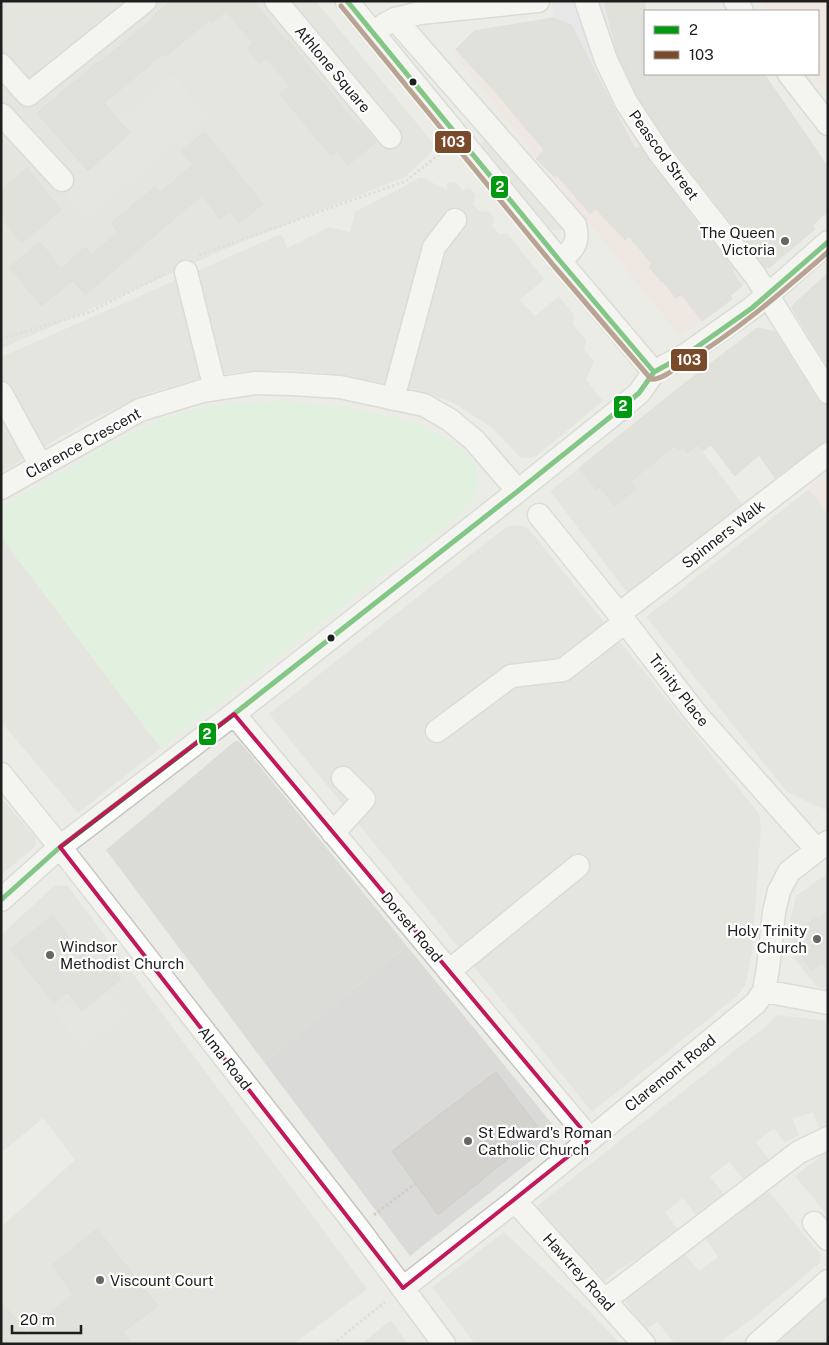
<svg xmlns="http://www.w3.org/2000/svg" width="829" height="1345" font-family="'Public Sans',sans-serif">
<rect width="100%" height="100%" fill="#ecece7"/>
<!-- residential -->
<path fill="#dbdbd8" d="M1 1H316L434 144 430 154 405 177 230 247 1 349Z
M421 177 447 190V183L456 182 462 190 470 188 476 195 473 204 480 212 488 211 495 218 492 226 499 234 507 233 544 279 520 300 535 316 559 296 574 315 573 325 586 340 584 349 594 361 586 380 603 401 535 457 527 458 520 457 491 427 454 403 404 386 324 373 284 370 239 372 197 379 146 394 89 421 36 451 1 473V357L281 234 288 248 329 227 350 232 355 212Z
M664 401 744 506 631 598 550 491Z
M809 489 828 514V809H823L787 792 646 617Z
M518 525 528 528 758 812 760 819 761 827 752 953 747 978 744 987 736 997 592 1112 269 714 506 527Z
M1 537 161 748 78 813 1 722Z
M235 741H239L407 946 264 1062 106 850Z
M1 797 36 838 35 847 1 875Z
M1 934H2L14 947 18 958 55 1000 79 1056 153 1001 367 1289 294 1344H1V1227L75 1160 43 1118 1 1153Z
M776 1015 828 1021V1128L820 1129 813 1112 793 1119 799 1135 785 1143 774 1128 756 1142 768 1158V1161L746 1178H742L729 1162 710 1177 723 1192 722 1196 699 1214H695L683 1198 665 1212 677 1228 676 1233 657 1247 614 1273 604 1281 594 1268 591 1271 533 1209 771 1022Z
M828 1150V1216L795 1176Z
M767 1189 821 1255 820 1263 762 1311 718 1344H675L657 1322 646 1330 624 1300 685 1254 699 1271 718 1257 705 1238Z
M504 1232 588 1310 621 1344H475L432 1287Z
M828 1296V1344H774Z
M391 1320 408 1344H361Z"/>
<!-- commercial -->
<path fill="#efe1dc" d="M758 1H828V83L823 88 812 74H818V11H766Z
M553 18 571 25 625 126 650 164 664 179 742 286 730 295 732 299 680 337 452 52 456 49 474 31Z
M828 473V514L809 489Z"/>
<!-- religious -->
<path fill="#dadad8" d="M828 873V991L816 986 794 958 787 932 796 896Z
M55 885 68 886 153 1001 80 1056 45 1010 46 1007 55 1000 14 954V947L2 934Z
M407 946 562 1136 410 1256 264 1062Z"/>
<!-- park -->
<path fill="#d4f4d8" d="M287 401 352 408 413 422 448 439 464 451 477 467 478 487 464 511 161 748 1 537V508L111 443 169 416 219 404Z"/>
<!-- parking -->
<path fill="#ddddda" d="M173 75 208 118 85 219 50 176Z
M489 134 566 230H551L480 145Z
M109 994 130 1013 82 1048 56 1013 71 1003 81 1015Z"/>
<!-- plaza -->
<path fill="#e2e1e6" d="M551 1H604L676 150 700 183 764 267 742 286 664 179 650 164 640 150 625 126 571 26 553 18Z"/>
<!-- building -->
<path fill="#d3d2ce" stroke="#cfcdc8" d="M171 1H253L286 41 288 40 358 126 361 124 376 142 348 165 337 151 331 156 280 94 290 86 266 58 259 63 247 48 253 43 226 11 211 23 209 20 165 57 163 54 104 103 130 133 88 171 37 113 97 63 98 64 156 16 155 14Z
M604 1H645V74H764L828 167V211L812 226 815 229 770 267H765L672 147 637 96 618 55Z
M553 18 571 25 635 149 640 147 651 163 734 270H731L742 286 730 296 732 299 702 321 681 294 676 298 663 281 662 282 649 267 652 264 629 236 625 240 596 209 590 214 557 175 555 177 536 159 544 150 499 96 456 49 474 31Z
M205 132 263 204 239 223 230 211 220 219 202 195 85 295 73 280 41 306 10 267 40 242 61 269 85 247 92 254 118 232 111 223 155 187 160 193 193 165 181 151Z
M27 168 61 210 22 243 1 218V190Z
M828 273V367L792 308 794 304Z
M759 328 775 332 817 399 821 403 828 405V441L820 444 775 478 759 455 735 476 711 445 703 451 698 445 687 453 683 447 679 450 675 445 630 482 636 489 615 506 600 487 597 490 579 468 685 383 756 329Z
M828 911V971L822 963 812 970 801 956 812 948 800 931 816 917 818 920Z
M52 916 96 971 108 962 121 979 82 1010 68 992 54 1003 11 949Z
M496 1072 542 1132 438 1215 392 1151Z
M97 1229 158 1306 123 1332 133 1344H1V1301L26 1333 73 1294 52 1265Z"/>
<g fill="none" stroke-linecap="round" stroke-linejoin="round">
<defs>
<path id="minor" d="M276 1 390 137
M347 1 560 261 654 372
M586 1 606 60 626 102 661 155 755 275 828 392
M735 1 742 11
M395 19 575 225C580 243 573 249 560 261
M384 25 395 19 420 13 538 1
M1 65 28 95 145 1
M789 74 828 124
M2 115 62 180
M186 272 215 389
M1 393 41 466
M393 399 434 247 455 220
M1 488 140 410 202 391 256 383 292 384 340 387 424 405 450 420 474 440 518 491
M539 515 619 614 697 715 817 850 828 842
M619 614 828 454
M234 714 590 1139
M437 731 511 676 563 670 625 622
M1 774 60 847 358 1228 444 1344
M333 833 364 799 343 778
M1 900 60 847 234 714 518 491 619 410 639 393 654 372 687 354 752 308 785 280 828 242
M449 971 578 866
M764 991 828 1003
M515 1201 644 1344
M814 1223 828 1239
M403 1288 515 1201 756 1003 764 991 768 968 774 912 779 891 789 872 817 850
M605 1300 799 1152 828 1138
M757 1344 828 1281"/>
</defs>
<!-- minor casing -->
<use href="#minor" stroke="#c5c5c3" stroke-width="25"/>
<!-- path -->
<path stroke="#d7cbc6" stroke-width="3" stroke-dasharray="2.5 2.5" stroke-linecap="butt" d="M531 87 554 72
M199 255 406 181 442 152
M1 339 90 312 165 274
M374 1215 416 1183
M333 1344 385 1302"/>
<!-- minor -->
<use href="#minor" stroke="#fcfcfb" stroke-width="22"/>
<defs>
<path id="bus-1" d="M347 1 560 261 654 372
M1 900 60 847 234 714 518 491 619 410 639 393 654 372 687 354 752 308 828 242"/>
<path id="bus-2" d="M341 6 554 266 651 379C660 381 673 370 681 365 735 333 781 293 828 252"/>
</defs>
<!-- bus-1 casing -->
<use href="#bus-1" stroke="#fff" stroke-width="9"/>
<!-- bus-2 casing -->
<use href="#bus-2" stroke="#fff" stroke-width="9"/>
<!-- bus-1 -->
<use href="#bus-1" stroke="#00990f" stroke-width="5"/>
<!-- bus-2 -->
<use href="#bus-2" stroke="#7a4b2a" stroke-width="5"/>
</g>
<!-- marked area -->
<path d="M0 0H829V1345H0ZM234 714 590 1139 403 1288 60 847Z" fill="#ecece7" fill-opacity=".55" fill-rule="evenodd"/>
<path fill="none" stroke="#c2185b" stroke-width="4" stroke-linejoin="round" d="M234 714 590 1139 403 1288 60 847Z"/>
<!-- markers -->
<g fill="#1e1e1e" stroke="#fff" stroke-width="2">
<circle cx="413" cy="82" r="4.5"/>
<circle cx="331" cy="638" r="4.5"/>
</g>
<g fill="#666664" stroke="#fff" stroke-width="2">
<circle cx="785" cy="241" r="5"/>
<circle cx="817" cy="939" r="5"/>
<circle cx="50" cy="955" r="5"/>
<circle cx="468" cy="1141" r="5"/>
<circle cx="100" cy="1280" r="5"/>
</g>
<g text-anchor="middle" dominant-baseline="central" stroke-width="4.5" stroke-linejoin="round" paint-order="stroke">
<!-- street labels -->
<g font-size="15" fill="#1e1e1e" stroke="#fff">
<text transform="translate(333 69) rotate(50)">Athlone Square</text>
<text transform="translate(664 155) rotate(54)">Peascod Street</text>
<text transform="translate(83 443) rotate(-29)">Clarence Crescent</text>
<text transform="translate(723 534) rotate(-38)">Spinners Walk</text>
<text transform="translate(679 690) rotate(52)">Trinity Place</text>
<text transform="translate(412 927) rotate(50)">Dorset Road</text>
<text transform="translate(225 1058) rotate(52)">Alma Road</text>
<text transform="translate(670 1073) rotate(-39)">Claremont Road</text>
<text transform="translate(579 1272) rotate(48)">Hawtrey Road</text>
</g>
<!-- poi labels -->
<g font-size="15" fill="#1e1e1e" stroke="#fff" text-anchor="start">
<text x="775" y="232" text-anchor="end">The Queen<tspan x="775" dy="17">Victoria</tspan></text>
<text x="807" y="930" text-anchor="end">Holy Trinity<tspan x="807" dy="17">Church</tspan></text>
<text x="60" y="946">Windsor<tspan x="60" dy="17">Methodist Church</tspan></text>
<text x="478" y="1132">St Edward's Roman<tspan x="478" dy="17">Catholic Church</tspan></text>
<text x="110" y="1280">Viscount Court</text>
</g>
</g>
<g stroke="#fff" stroke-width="2">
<rect x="434" y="130" width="38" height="24" rx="5" fill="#7a4b2a"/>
<rect x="490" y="175" width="19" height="24" rx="5" fill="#00990f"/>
<rect x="670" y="348" width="38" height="24" rx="5" fill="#7a4b2a"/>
<rect x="613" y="395" width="20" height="24" rx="5" fill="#00990f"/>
<rect x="198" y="722" width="19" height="24" rx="5" fill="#00990f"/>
</g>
<g font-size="14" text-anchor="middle" font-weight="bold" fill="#fff">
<text x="453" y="147">103</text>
<text x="500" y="192">2</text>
<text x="689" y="365">103</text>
<text x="623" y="411">2</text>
<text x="207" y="739">2</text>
</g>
<!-- border -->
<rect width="829" height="1345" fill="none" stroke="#1e1e1e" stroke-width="5"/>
<!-- legend -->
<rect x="644" y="10" width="175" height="65" fill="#ffffff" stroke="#a5a5a5"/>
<rect x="654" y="26" width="25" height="8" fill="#00990f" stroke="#a5a5a5"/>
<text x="689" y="35" font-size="15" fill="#1e1e1e">2</text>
<rect x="654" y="51" width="25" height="8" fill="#7a4b2a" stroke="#a5a5a5"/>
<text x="689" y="60" font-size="15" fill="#1e1e1e">103</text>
<!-- scale -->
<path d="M12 1325v8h69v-8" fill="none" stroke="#1e1e1e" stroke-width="2.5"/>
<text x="20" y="1325" font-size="15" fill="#1e1e1e" stroke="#ffffff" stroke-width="4" paint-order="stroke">20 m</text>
</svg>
